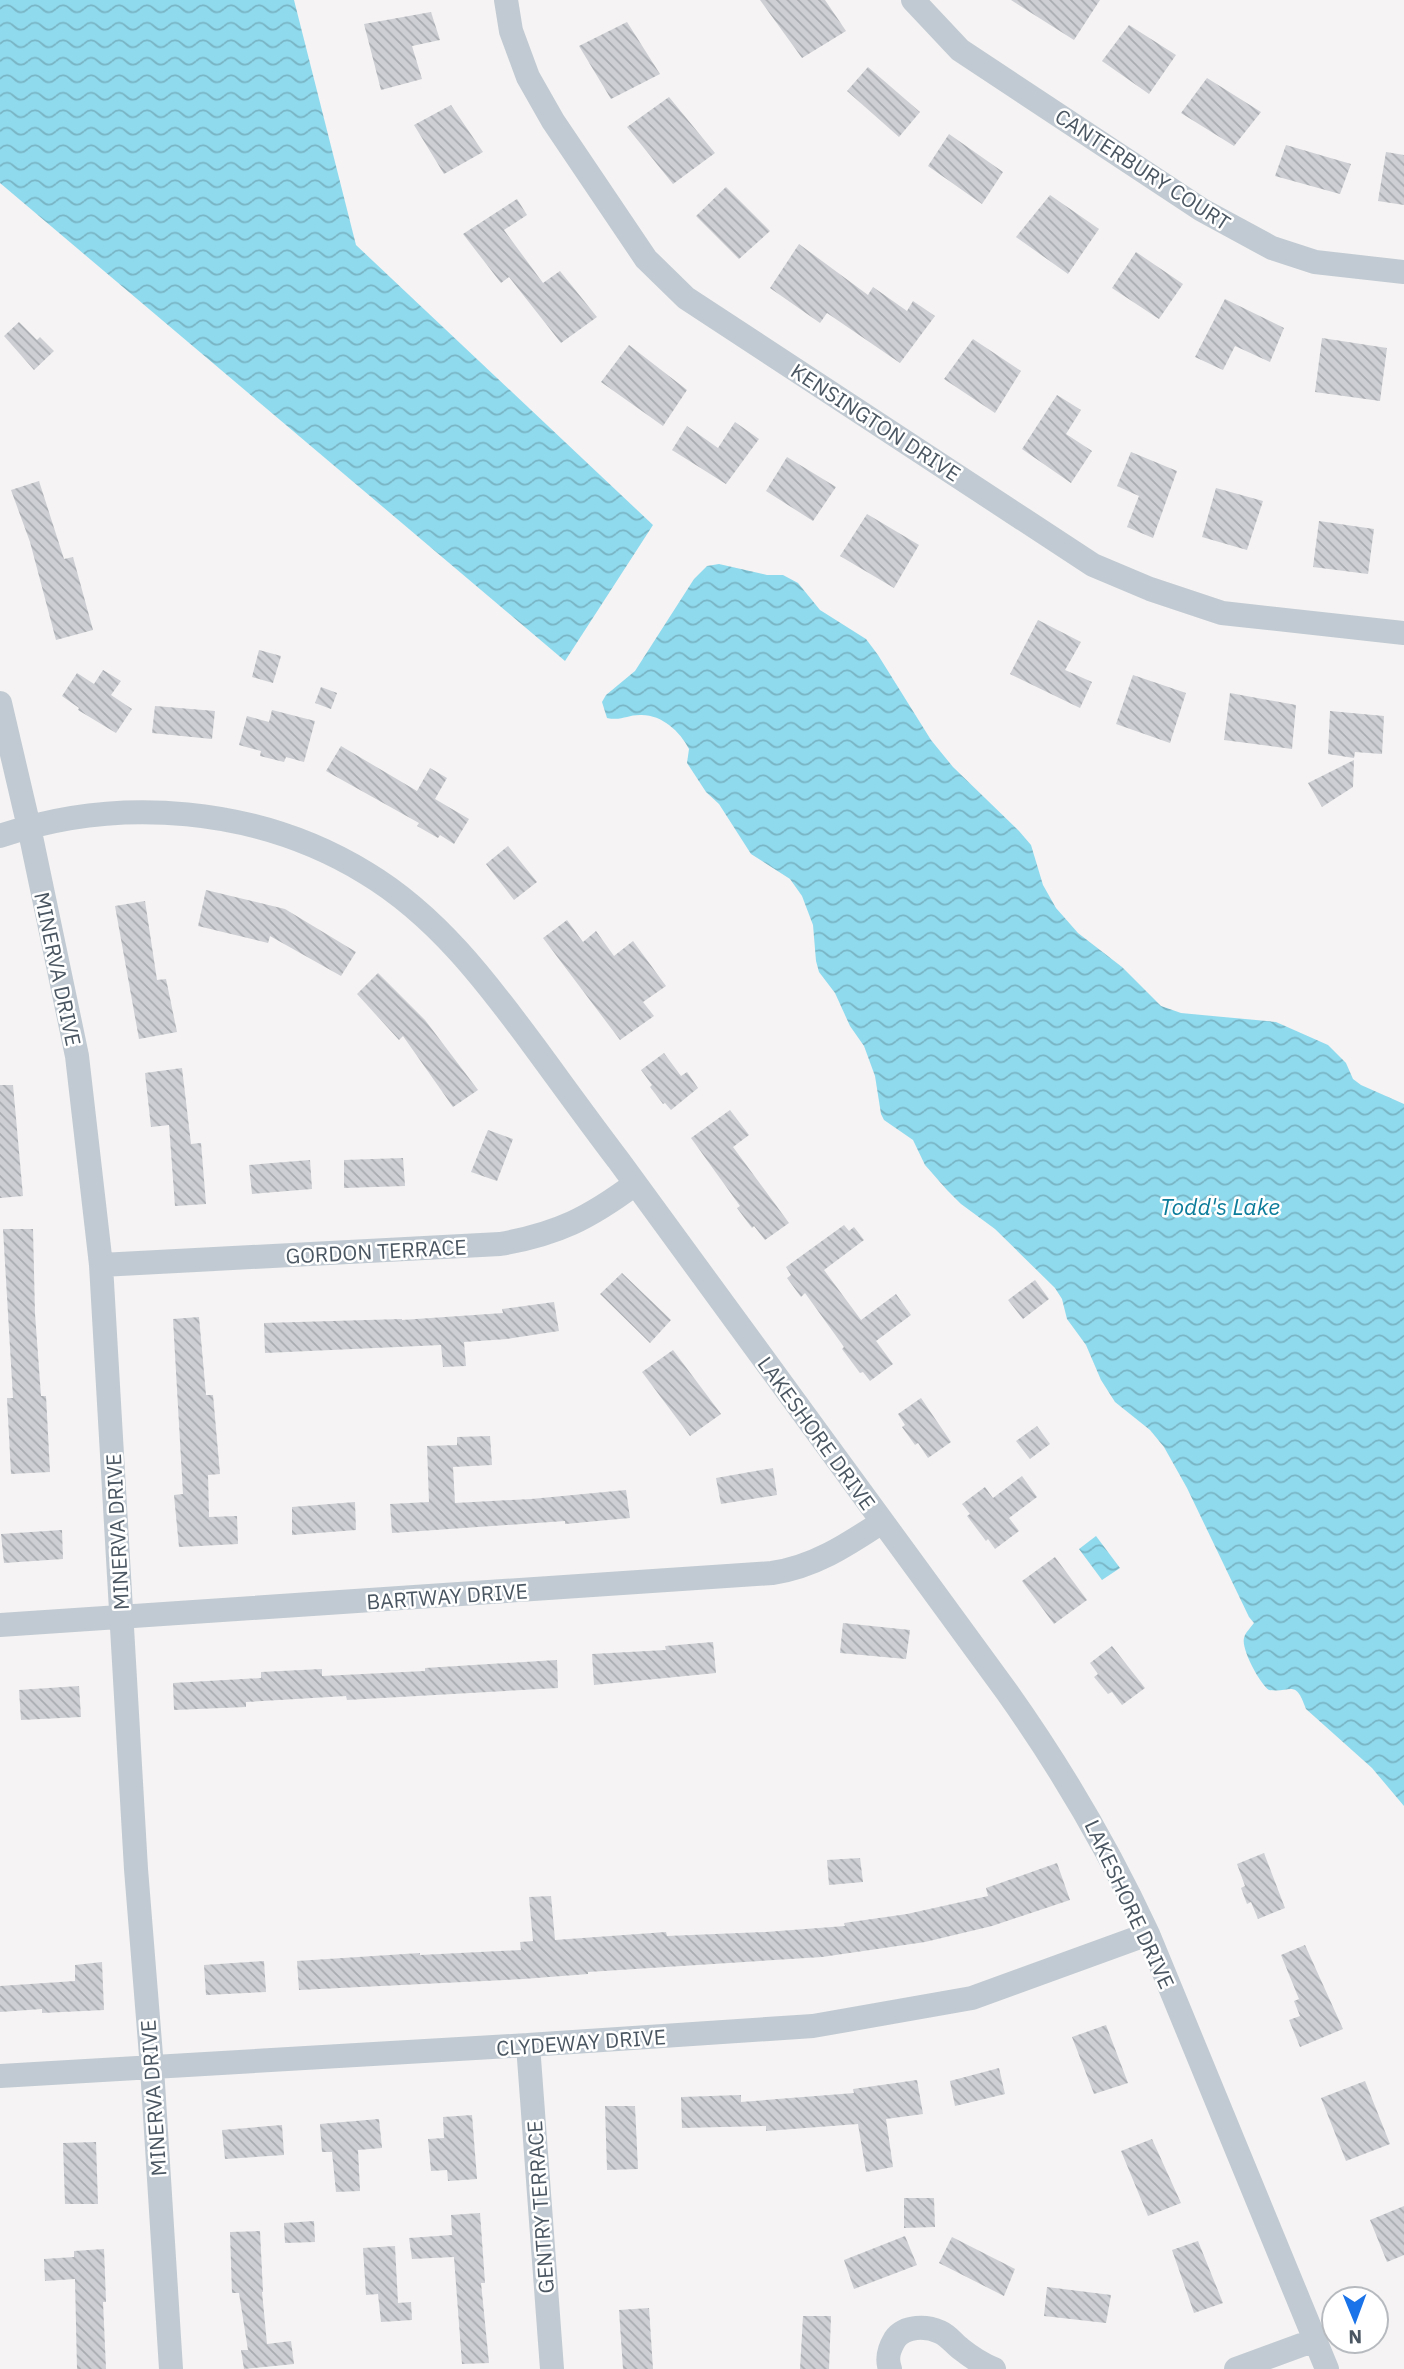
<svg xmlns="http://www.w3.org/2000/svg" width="1404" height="2369" font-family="'IBM Plex Sans',sans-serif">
<defs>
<pattern id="water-waves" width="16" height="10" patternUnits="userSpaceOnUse" patternTransform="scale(1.75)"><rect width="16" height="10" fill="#90daee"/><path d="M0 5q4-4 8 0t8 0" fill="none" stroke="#78b4c4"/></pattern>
<pattern id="building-back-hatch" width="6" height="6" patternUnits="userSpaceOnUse" patternTransform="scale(1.75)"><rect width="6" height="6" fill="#cdcfd5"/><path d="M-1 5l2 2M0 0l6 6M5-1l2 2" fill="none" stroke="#a8abb0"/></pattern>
</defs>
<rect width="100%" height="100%" fill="#f5f3f3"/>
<!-- water -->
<path fill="url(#water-waves)" d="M0 0H294L356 245 653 525 565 661 0 183Z
M719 564 767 575H783L798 583 820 610 866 639 878 655 931 740 953 767 1019 831 1031 845 1043 885 1056 908 1078 933 1122 967 1161 1006 1181 1013 1276 1022 1328 1045 1346 1063 1353 1079 1361 1085 1404 1104V1806L1372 1768 1306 1709C1295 1678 1292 1693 1269 1690 1260 1684 1241 1649 1244 1638 1245 1633 1251 1627 1254 1623L1249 1617 1187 1488 1164 1447 1150 1430 1115 1402 1101 1380 1086 1345 1067 1319 1062 1299 1055 1288 995 1229 961 1204 947 1190 925 1165 913 1140 884 1120 881 1114 875 1076 864 1046 850 1026 835 993 819 972 816 961 813 925 802 896 790 879 751 854 719 804 706 792 691 769 687 763 689 749C680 731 661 714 640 715 627 715 622 721 607 718L602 702 606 695 635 671 694 579 707 566Z
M1096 1536 1120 1568 1102 1580 1079 1549Z"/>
<!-- building -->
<path fill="url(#building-back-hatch)" d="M760 0H825L846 31 802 58Z
M1011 0H1100L1074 40Z
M431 12 440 40 412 46 422 79 381 90 364 24Z
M627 22 660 74 611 99 579 46Z
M1129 25 1176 55 1149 94 1102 61Z
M868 67 920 112 899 137 847 91Z
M1207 78 1261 112 1234 146 1181 113Z
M669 97 715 153 673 184 627 127Z
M451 105 483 152 444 174 414 125Z
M949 134 1003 172 982 204 928 166Z
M1286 145 1351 164 1340 194 1275 176Z
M1386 152 1404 155V205L1378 201Z
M726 187 770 231 739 259 696 216Z
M1050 195 1099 229 1068 274 1016 237Z
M517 199 527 215 504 230 543 283 560 271 597 317 561 343 509 277 501 283 463 234Z
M799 244 868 295 873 287 907 311 913 301 935 316 900 363 827 313 820 323 770 288Z
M1136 252 1183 284 1159 319 1112 288Z
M1225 299 1284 328 1270 362 1235 346 1223 370 1195 357Z
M19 322 37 340 40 337 54 351 34 370 4 336Z
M1322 338 1387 348 1380 401 1315 392Z
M973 339 1021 371 995 413 944 379Z
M629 345 687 390 663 426 601 382Z
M1057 395 1081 410 1066 434 1092 451 1071 483 1022 449Z
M735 422 759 439 726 484 672 450 687 426 718 448Z
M1131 452 1177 471 1153 538 1127 527 1139 496 1117 486Z
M787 457 836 487 813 521 766 491Z
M39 481 64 559 73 557 93 630 56 640 30 542 11 490Z
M1216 488 1263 501 1247 550 1202 537Z
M867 514 919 545 894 588 840 556Z
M1319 521 1374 529 1368 574 1313 567Z
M1038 620 1081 642 1065 670 1092 682 1080 708 1010 674Z
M259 650 281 656 273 683 252 677Z
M103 670 121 681 111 695 132 709 116 733 78 710 79 708 62 696 77 673 94 684Z
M1133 675 1186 693 1170 743 1116 724Z
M321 687 337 693 331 709 315 703Z
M1230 693 1296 705 1292 749 1224 740Z
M155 706 215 711 212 739 152 733Z
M272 710 315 721 304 762 286 757 284 762 260 756 261 751 239 745 247 716 269 722Z
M1330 711 1384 716 1382 754 1355 752 1354 758 1328 754Z
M341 746 417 791 430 768 447 778 435 799 469 819 454 844 440 835 438 838 417 826 419 823 326 771Z
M1354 760 1353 787 1322 807 1308 783Z
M508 846 537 882 514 900 486 864Z
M206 890 285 909 356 952 341 976 270 936 268 943 198 926Z
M145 901 157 980 166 979 177 1032 139 1039 115 906Z
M567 920 583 942 596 931 614 956 633 941 666 986 643 1002 654 1016 620 1040 543 938Z
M378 973 425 1020 478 1090 453 1107 403 1036 399 1040 357 994Z
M664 1053 681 1076 687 1072 698 1088 671 1110 665 1103 663 1104 650 1087 652 1085 641 1070Z
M182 1068 191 1144 201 1143 206 1204 175 1206 169 1125 151 1127 145 1073Z
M0 1085H13L23 1196 0 1198Z
M730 1110 749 1135 733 1147 789 1223 765 1240 754 1226 752 1228 737 1208 740 1206 691 1138Z
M488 1130 513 1139 497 1181 471 1172Z
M403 1158 405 1186 344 1188V1160Z
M310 1160 312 1189 252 1194 249 1165Z
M844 1225 849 1231 854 1227 864 1240 824 1270 861 1320 896 1294 911 1315 876 1341 893 1364 870 1381 863 1372 860 1373 842 1349 844 1347 805 1293 801 1297 787 1278 791 1275 786 1267Z
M3 1229H33L35 1314 41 1396H46L50 1472 11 1474 7 1398H13Z
M622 1273 671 1320 650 1343 600 1294Z
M1035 1280 1049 1299 1023 1319 1008 1300Z
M554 1302 559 1331 507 1339 464 1342 466 1366 443 1367 441 1345 265 1353 264 1323 402 1319V1320L503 1313 502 1309Z
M199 1317 206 1395H213L220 1474 208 1475 209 1517 237 1516 238 1544 179 1547 174 1495 183 1494 173 1319Z
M673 1350 721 1414 690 1436 642 1372Z
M921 1398 951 1442 928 1458 918 1443 915 1445 902 1427 905 1425 898 1414Z
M1037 1426 1050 1444 1030 1459 1016 1441Z
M490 1436 492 1465 453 1467 455 1503 531 1499 626 1490 630 1518 565 1524V1521L392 1533 390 1504 429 1502 427 1446 457 1445V1437Z
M773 1468 777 1495 721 1504 716 1478Z
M1022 1476 1037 1497 1009 1518 1019 1531 995 1549 988 1539 986 1541 967 1516 970 1514 962 1504 985 1487 993 1498Z
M355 1502 356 1530 292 1535V1507Z
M62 1530 63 1559 4 1563 1 1534Z
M1055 1557 1087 1600 1054 1624 1022 1581Z
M843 1623 910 1630 906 1659 840 1653Z
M713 1642 716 1673 594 1685 592 1654 666 1650 665 1646Z
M1112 1646 1145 1688 1122 1705 1112 1692 1108 1694 1094 1677 1098 1674 1090 1663Z
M557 1660 558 1688 347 1700 346 1696 246 1702V1707L174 1710 173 1683 261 1678V1672L322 1669V1676L425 1671V1668Z
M79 1686 81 1717 21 1720 19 1690Z
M1264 1853 1285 1908 1258 1919 1251 1902 1247 1904 1241 1888 1245 1886 1237 1864Z
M860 1858 863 1882 829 1885 827 1860Z
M1057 1863 1070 1900 992 1926 925 1942 822 1957 588 1972V1974L523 1979 299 1990 297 1961 420 1953V1955L521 1950 520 1942 533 1941 529 1897 551 1896 555 1940 666 1932 667 1936 766 1932 845 1926 844 1923 907 1914 988 1896 986 1888Z
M1305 1945 1343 2029 1300 2047 1289 2020 1300 2016 1294 2001 1299 1999 1281 1955Z
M264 1961 266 1992 206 1995 204 1965Z
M102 1962 104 2010 42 2013V2009L0 2012V1986L75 1981V1965Z
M1106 2025 1128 2083 1094 2094 1072 2037Z
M999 2068 1005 2094 955 2106 950 2081Z
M917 2080 923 2114 886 2119 893 2167 866 2172 858 2124 766 2131V2126L682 2128 681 2097 741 2095V2102L854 2093 853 2089Z
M1365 2081 1390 2144 1346 2161 1321 2098Z
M605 2106H635L638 2169 607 2170Z
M472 2115 477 2179 448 2181 447 2170 431 2171 428 2139 444 2138 443 2117Z
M379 2119 382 2148 358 2150 360 2191 336 2192 332 2152H322L320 2124Z
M282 2125 284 2155 225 2159 222 2130Z
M1152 2139 1181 2203 1148 2216 1121 2151Z
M96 2142 98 2204H65L63 2143Z
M904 2198H934L935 2227 904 2228Z
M1404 2206V2255L1387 2262 1370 2220Z
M480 2213 485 2283H481L489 2363 462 2364 454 2257 412 2259 409 2238 452 2235 451 2215Z
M314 2221 315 2242 285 2243 284 2223Z
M260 2231 263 2292H262L267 2344 291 2341 294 2364 244 2369 241 2350H248L239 2293H232L230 2232Z
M905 2236 917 2265 854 2289 844 2260Z
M952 2237 1015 2269 1004 2296 939 2263Z
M1198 2241 1223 2303 1194 2313 1172 2250Z
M395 2246 398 2303 411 2302 412 2320 381 2322 378 2294 366 2295 363 2248Z
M104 2249 106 2302H103L106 2369H77L75 2279 45 2281 44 2259 74 2257V2251Z
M1047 2287 1111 2295 1106 2323 1044 2316Z
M649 2308 653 2369H623L619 2310Z
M803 2316H831L829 2369H800Z"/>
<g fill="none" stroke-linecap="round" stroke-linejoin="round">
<!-- minor -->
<path stroke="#c1cad2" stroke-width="24" d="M506 0 511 31 528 77 553 121 646 259 686 298 1093 565 1150 589 1222 613 1404 633
M913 0 960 50 1202 210 1272 248 1315 262 1404 272
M0 703 29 827 77 1056 101 1265 136 1869 152 2068 171 2369
M0 836C119 795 258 807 366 873 436 915 486 981 534 1046 562 1084 590 1123 619 1161 749 1337 877 1516 1007 1692 1063 1771 1107 1846 1148 1934L1327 2369
M101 1265 500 1244C558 1234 589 1218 635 1184
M0 1625 772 1573C814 1567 847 1545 882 1522
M528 2045 552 2369
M0 2076 528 2045 813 2026 972 1998 1148 1934
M890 2369C886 2358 889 2349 895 2339 905 2325 927 2326 940 2332 949 2336 954 2344 961 2349 971 2357 982 2364 994 2369
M1236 2369 1315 2340"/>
</g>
<g text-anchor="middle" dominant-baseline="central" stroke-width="5" stroke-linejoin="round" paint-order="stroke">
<!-- street labels -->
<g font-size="21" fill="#4a5661" stroke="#fff">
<text transform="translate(1143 169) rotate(33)">CANTERBURY COURT</text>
<text transform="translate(876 422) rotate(33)">KENSINGTON DRIVE</text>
<text transform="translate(58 969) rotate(78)">MINERVA DRIVE</text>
<text transform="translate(376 1251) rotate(-3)">GORDON TERRACE</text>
<text transform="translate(817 1433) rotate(54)">LAKESHORE DRIVE</text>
<text transform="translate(117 1532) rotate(-93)">MINERVA DRIVE</text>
<text transform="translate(447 1596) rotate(-4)">BARTWAY DRIVE</text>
<text transform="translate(1130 1904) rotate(65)">LAKESHORE DRIVE</text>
<text transform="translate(581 2042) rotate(-4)">CLYDEWAY DRIVE</text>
<text transform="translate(153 2098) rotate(-94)">MINERVA DRIVE</text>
<text transform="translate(540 2207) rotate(-94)">GENTRY TERRACE</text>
</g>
<!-- water labels -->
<g font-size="23" font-style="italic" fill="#0c7c9b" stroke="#fff">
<text x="1220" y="1206">Todd's Lake</text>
</g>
</g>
<!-- north arrow -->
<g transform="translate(1355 2320) rotate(179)"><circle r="33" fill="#ffffff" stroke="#b7bbc0" stroke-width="2"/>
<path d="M0-5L12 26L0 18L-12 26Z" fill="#1a73e8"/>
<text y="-10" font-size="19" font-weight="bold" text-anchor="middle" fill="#4a5661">N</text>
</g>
</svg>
